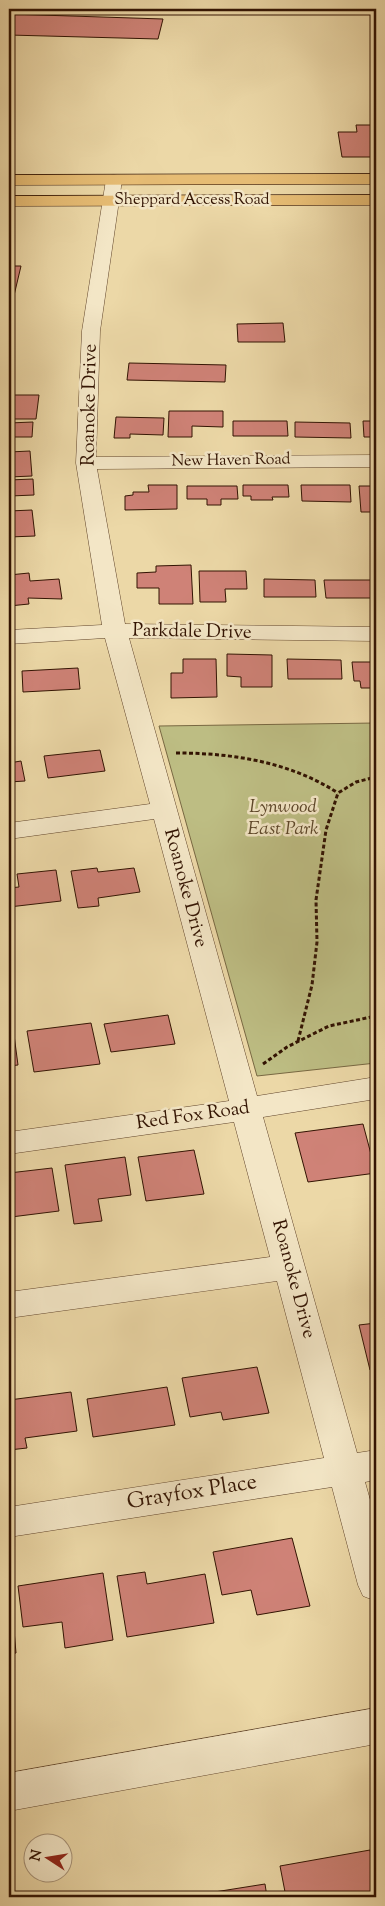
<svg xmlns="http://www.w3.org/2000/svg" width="385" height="1906" font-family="'Sorts Mill Goudy',serif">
<rect width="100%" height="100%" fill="#ecd8a7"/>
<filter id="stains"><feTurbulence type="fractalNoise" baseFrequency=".004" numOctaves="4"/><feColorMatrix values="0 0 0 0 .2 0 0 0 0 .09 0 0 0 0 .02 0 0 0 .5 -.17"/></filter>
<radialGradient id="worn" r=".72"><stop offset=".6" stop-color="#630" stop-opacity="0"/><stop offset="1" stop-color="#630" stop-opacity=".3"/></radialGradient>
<!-- green -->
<path fill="#bdbd83" stroke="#786842" d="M376 723V1063L257 1076 159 726Z"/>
<!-- building -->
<path fill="#cf8277" stroke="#321302" d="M9 14 163 19 158 39 9 35Z
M356 125H376V157H342L338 132H357Z
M9 266H21L12 304H9Z
M283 323 285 342H238L237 324Z
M129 363 226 365 225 382 127 380Z
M9 395H39L36 419H9L10 408H9Z
M169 411H223V427L192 426V437H168Z
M116 417 164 418 163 435 130 434V438H114Z
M233 421H287L288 436H233Z
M363 421H376V437H364Z
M33 422 32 437H13L12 447H9V423Z
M295 422 350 423 351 438 295 437Z
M30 451 32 476 9 477V452Z
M33 479 34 495 10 496V502H9V480Z
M148 485H177V509L125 510V496L133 495V492H149Z
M243 485H288L289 497H272L273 500H251V496H243Z
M301 485H350L351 502 302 501Z
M187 486H237L238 499H221V505H207V499H187Z
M359 486H376V512H361Z
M32 510 35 536 9 537V511Z
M191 565 193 604H159V588H137V573L156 572V566Z
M199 571H246L247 589H225L226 602H200Z
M29 573 30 581 59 579 62 599 28 598 29 604 9 606V575Z
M264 579 315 580 316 597H264Z
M324 580H376V598H326Z
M227 654 272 655V687H241V677L227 676Z
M183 659H216L217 697 171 698V673H183Z
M287 659 341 660 342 679H288Z
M352 662H376V688H361L360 681H354Z
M78 668 80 689 23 692 22 671Z
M100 750 105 771 48 778 44 756Z
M21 761 25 781 9 782V763Z
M97 868 98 872 134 868 140 892 98 898 99 906 78 908 71 871Z
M56 870 61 901 9 907V888L19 887 17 874Z
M168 1015 175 1044 111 1052 104 1024Z
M91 1023 100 1064 34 1072 27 1031Z
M14 1035 18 1065 9 1066V1036Z
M363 1124 376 1173 308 1182 295 1133Z
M194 1150 204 1194 146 1201 138 1157Z
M125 1157 131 1195 98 1199 102 1221 74 1224 65 1165Z
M52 1168 59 1211 11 1217 9 1173Z
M376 1323V1369L370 1370 359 1325Z
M257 1367 269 1413 223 1420 221 1412 190 1417 182 1378Z
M167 1387 175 1425 93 1437 87 1399Z
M71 1392 77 1431 25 1438 27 1448 9 1450V1400Z
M292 1538 310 1606 257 1615 251 1590 222 1595 213 1552Z
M145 1572 147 1584 205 1574 214 1623 127 1637 117 1576Z
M103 1573 113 1640 65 1648 62 1622 23 1627 18 1586Z
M9 1607H12L16 1653 9 1654Z
M370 1850 376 1876V1897H286L280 1866Z
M265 1884 267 1897H183Z"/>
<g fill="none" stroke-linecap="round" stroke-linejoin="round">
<defs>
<path id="minor" d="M114 175 120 176 122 180 100 331 96 457 376 455V467L97 469 125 624 376 627V641L129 638 257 1096 376 1077V1099L263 1117 357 1453 376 1450V1480L365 1482 376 1521V1601L363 1596 358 1585 332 1487 9 1537V1507L324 1458 277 1281 9 1318V1292L270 1257 234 1122 9 1154V1132L229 1101 154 819 9 839V823L150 804 105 638 9 644V630L102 625 76 463 82 331 106 180 108 176Z
M376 1708V1744L9 1811V1773Z"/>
<path id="major" d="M376 174V184L9 185V175Z
M376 195V205L9 206V196Z"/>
</defs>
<!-- minor casing -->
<use href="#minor" stroke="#60442b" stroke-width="1"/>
<!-- major casing -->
<use href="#major" stroke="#321302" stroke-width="1"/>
<!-- path -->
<path stroke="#321302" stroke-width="3" stroke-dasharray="4 2.5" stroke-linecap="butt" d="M176 753C233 753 290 762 338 793
M298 1041 312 985 317 942 316 900 326 830 338 793 356 782 376 777
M263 1064 287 1047 329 1026 376 1016"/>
<!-- minor -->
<use href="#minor" fill="#f3e6c6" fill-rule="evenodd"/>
<!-- major -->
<use href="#major" fill="#e6bc74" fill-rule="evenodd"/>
</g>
<g text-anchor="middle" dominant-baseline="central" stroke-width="5" stroke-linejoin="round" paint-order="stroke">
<!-- far-street labels -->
<g font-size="16" fill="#321302" stroke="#f3e6c6">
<text x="192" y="200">Sheppard Access Road</text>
<text transform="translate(231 461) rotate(-1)">New Haven Road</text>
</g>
<!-- street labels -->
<g font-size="19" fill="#321302" stroke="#f3e6c6">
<text transform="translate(90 405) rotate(-89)">Roanoke Drive</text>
<text transform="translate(192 632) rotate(1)">Parkdale Drive</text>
<text transform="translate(185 888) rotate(75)">Roanoke Drive</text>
<text transform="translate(193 1116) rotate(-8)">Red Fox Road</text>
<text transform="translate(293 1279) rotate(75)">Roanoke Drive</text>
</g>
<!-- park labels -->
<g font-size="19" font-style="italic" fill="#5c4629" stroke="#f3e6c6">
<text x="283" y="807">Lynwood<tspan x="283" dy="22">East Park</tspan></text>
</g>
<!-- near-street labels -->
<g font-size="22" fill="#321302" stroke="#f3e6c6">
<text transform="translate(192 1493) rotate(-9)">Grayfox Place</text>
</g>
</g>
<!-- margin -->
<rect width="385" height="1906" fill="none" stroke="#ecd8a7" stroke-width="30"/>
<rect x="10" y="10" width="365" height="1886" fill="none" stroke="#321302" stroke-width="2.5"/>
<rect x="15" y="15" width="355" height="1876" fill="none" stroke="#321302"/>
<!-- north arrow -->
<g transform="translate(48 1858) rotate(282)"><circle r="24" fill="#f3e6c6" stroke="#a69278"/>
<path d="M0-4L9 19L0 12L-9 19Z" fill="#8f2418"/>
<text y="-8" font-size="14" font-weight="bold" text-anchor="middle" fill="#321302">N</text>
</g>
<rect width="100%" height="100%" filter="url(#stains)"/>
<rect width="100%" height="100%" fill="url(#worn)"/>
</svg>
